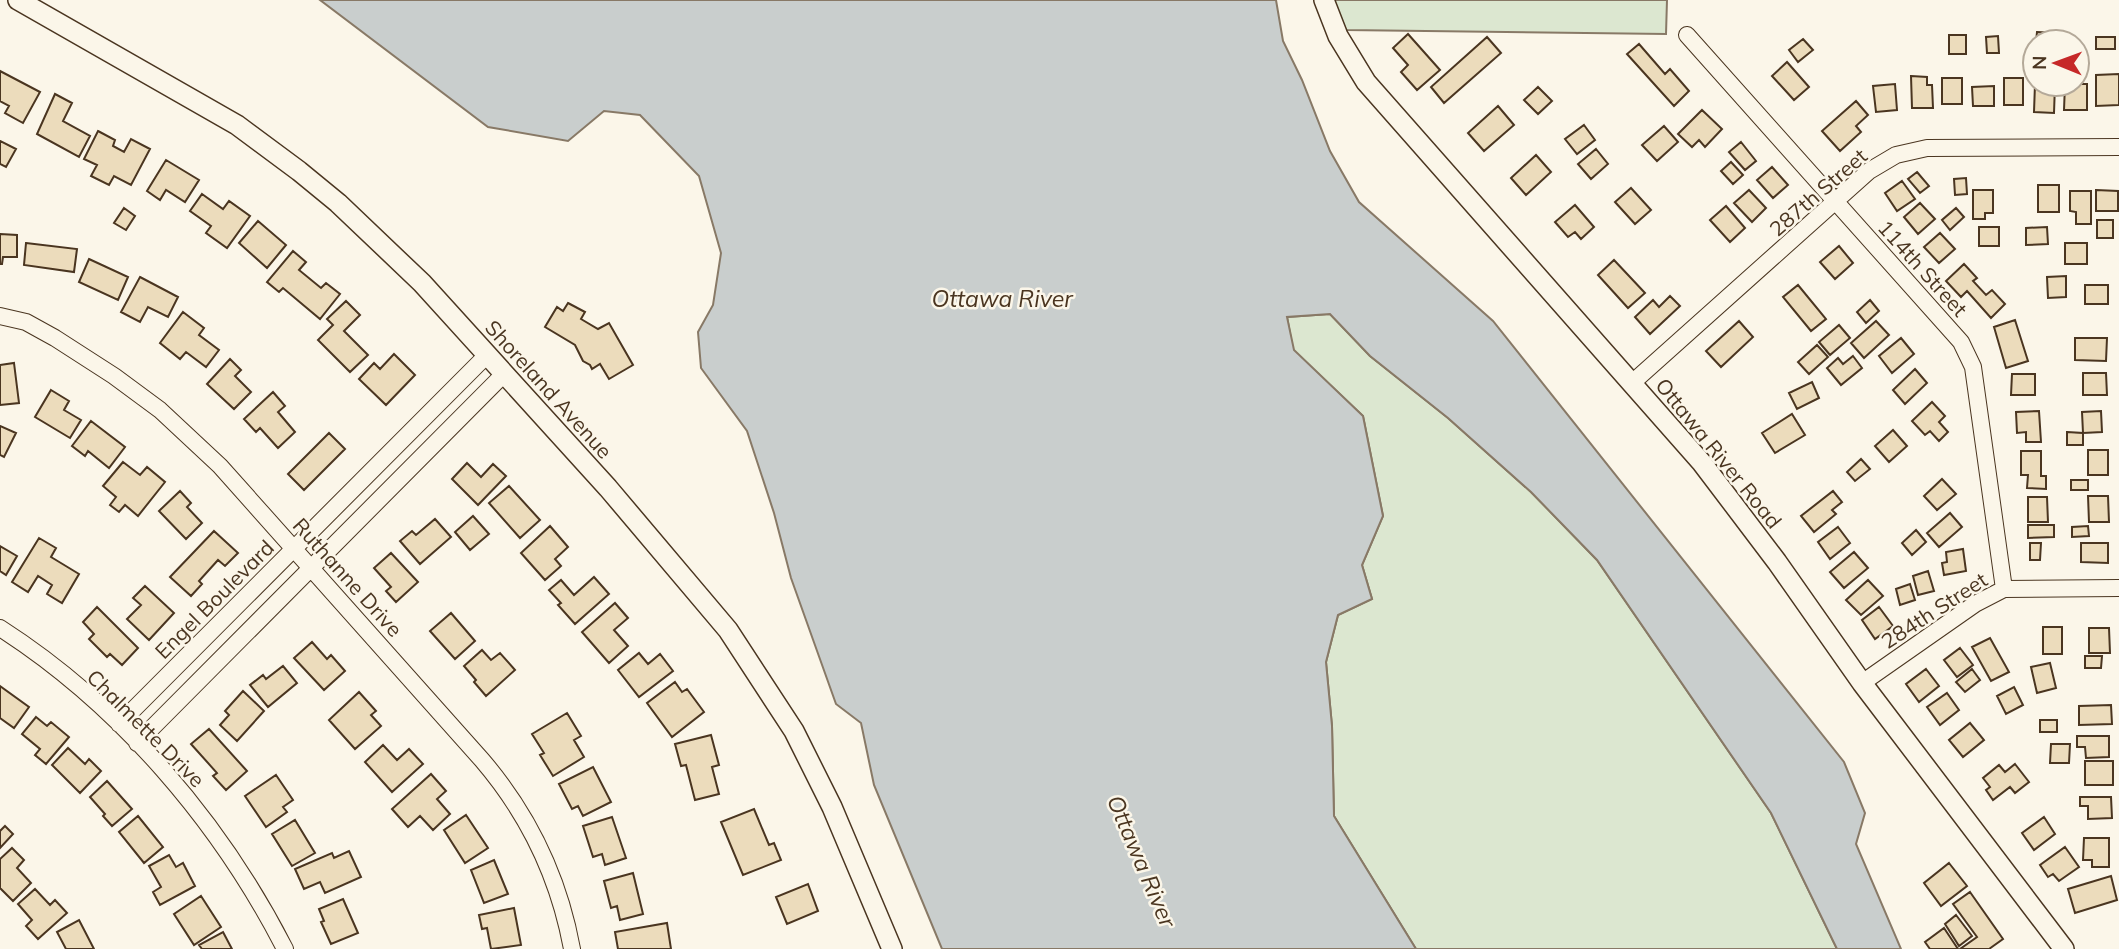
<svg xmlns="http://www.w3.org/2000/svg" width="2119" height="949" font-family="Mulish,sans-serif">
<rect width="100%" height="100%" fill="#fbf6e9"/>
<!-- green -->
<path fill="#dce7d0" stroke="#887966" stroke-width="2" d="M1333 0H1667L1666 34 1346 30Z
M1330 314 1370 356 1448 418 1531 492 1597 560 1771 813 1837 949H1416L1334 816 1332 726 1326 662 1338 615 1372 599 1362 565 1383 516 1363 416 1293 350 1287 317Z"/>
<!-- water -->
<path fill="#c9cecd" stroke="#887966" stroke-width="2" d="M320 0H1276L1283 41 1302 80 1330 151 1359 202 1493 321 1844 762 1865 813 1856 844 1901 949H1837L1771 813 1597 560 1531 492 1448 418 1370 356 1330 314 1287 317 1294 350 1363 416 1383 516 1362 565 1372 599 1338 615 1326 662 1332 726 1334 816 1416 949H942L874 785 861 723 836 704 791 578 774 513 747 431 701 368 698 332 713 305 721 253 699 176 640 115 604 111 568 141 488 127Z"/>
<!-- building -->
<path fill="#ecdcbc" stroke="#4a3520" stroke-width="2" d="M2037 32 2056 33V42H2036Z
M1408 34 1440 70 1417 90 1401 72 1408 65 1393 48Z
M1949 35H1966V54H1949Z
M1998 36 1999 53H1987L1986 37Z
M1487 37 1501 53 1444 103 1431 87Z
M2096 37H2115V49H2096Z
M1803 39 1813 50 1798 62 1789 50Z
M1639 44 1665 74 1670 69 1689 91 1674 106 1627 54Z
M1787 62 1809 87 1794 100 1772 76Z
M0 71 40 92 23 123 5 113 9 106 0 101Z
M2119 74V105L2096 106V75Z
M1911 76 1927 77V85H1932L1933 108H1912Z
M1942 78H1962V104H1942Z
M2004 78H2023V105H2004Z
M1895 84 1897 110 1876 112 1873 86Z
M2035 84H2055L2054 113 2034 112Z
M2065 84H2087V110H2064Z
M1994 86V106H1973L1972 87Z
M1538 87 1552 101 1538 114 1524 100Z
M55 94 72 103 63 121 90 136 79 157 37 134Z
M1856 101 1868 115 1856 126 1861 132 1840 151 1822 131Z
M1498 106 1514 125 1484 151 1468 133Z
M1702 110 1722 129 1705 147 1699 140 1692 147 1678 134Z
M1584 125 1595 140 1577 154 1565 139Z
M1664 126 1678 142 1657 161 1642 145Z
M98 131 115 140 113 146 124 152 131 139 150 149 131 185 114 176 109 185 91 176 97 165 84 159Z
M0 141 16 149 6 167 0 164Z
M1741 142 1756 161 1745 170 1729 152Z
M1596 149 1608 164 1591 179 1578 164Z
M1536 155 1551 172 1526 195 1511 178Z
M166 160 199 180 185 202 166 190 160 200 147 191Z
M1731 162 1743 175 1733 184 1721 171Z
M1772 167 1788 185 1773 198 1757 180Z
M1917 172 1929 186 1920 193 1908 179Z
M1966 178 1967 194 1955 195 1954 179Z
M1902 181 1915 199 1897 211 1885 193Z
M2038 185H2059V212H2038Z
M1631 188 1651 210 1635 224 1615 202Z
M1749 190 1766 208 1752 222 1734 203Z
M1973 190H1993V213H1985V219H1973Z
M2096 190 2118 191V211H2096Z
M2070 191H2091V224H2076V212L2070 211Z
M202 194 223 209 229 201 250 216 227 248 206 233 211 226 190 211Z
M1920 203 1935 219 1918 234 1904 217Z
M1575 205 1594 227 1581 239 1575 232 1568 237 1555 222Z
M1726 206 1745 228 1730 242 1710 220Z
M124 208 135 216 126 230 114 223Z
M1956 208 1964 217 1950 230 1942 220Z
M2097 220H2113V238H2097Z
M258 221 286 245 267 268 239 243Z
M1979 227H1999V246H1979Z
M2047 227 2048 244 2026 245V228Z
M1940 233 1955 249 1939 263 1924 247Z
M0 234 17 235V257H3L2 264H0Z
M26 243 77 249 74 272 24 265Z
M2065 243H2087V264H2065Z
M1839 246 1853 263 1835 279 1820 262Z
M293 251 306 262 299 270 321 288 326 283 340 294 320 319 283 288 279 292 267 282Z
M89 259 128 277 118 300 79 282Z
M1614 260 1645 293 1628 308 1598 275Z
M1964 264 1977 278 1973 281 1986 295 1992 290 2005 304 1991 318 1967 291 1961 297 1946 281Z
M2066 276V297L2048 298 2047 277Z
M140 277 178 297 168 317 148 307 140 322 121 312Z
M1798 285 1826 319 1811 331 1783 297Z
M2085 285H2108V304H2085Z
M1670 296 1680 306 1650 334 1635 317 1653 300 1659 307Z
M1870 300 1879 311 1866 323 1857 312Z
M346 301 360 315 344 331 368 355 350 372 318 340 333 325 327 319Z
M568 303 585 312 581 319 598 329 609 323 633 365 609 379 600 364 592 369 590 365 583 361 575 345 545 327 557 307 563 311Z
M183 312 204 328 199 335 219 350 206 367 186 352 180 359 160 343Z
M2015 320 2028 361 2006 368 1994 327Z
M1739 321 1753 337 1721 367 1706 351Z
M1876 321 1889 335 1864 358 1851 343Z
M1839 325 1850 338 1830 355 1819 342Z
M1901 338 1914 354 1892 373 1879 356Z
M2075 338H2107L2106 361 2075 360Z
M1817 345 1828 357 1809 374 1798 362Z
M394 354 415 375 386 405 359 379 374 363 380 369Z
M1853 356 1862 368 1841 385 1827 368 1838 358 1843 364Z
M230 359 241 370 235 376 251 392 234 409 207 384Z
M14 363 19 403 0 405V365Z
M1915 369 1927 383 1905 404 1893 390Z
M2083 373H2106L2107 395H2083Z
M2012 374H2035V395H2011Z
M1812 382 1819 398 1797 409 1789 393Z
M51 390 69 401 64 410 81 420 70 438 35 417Z
M273 392 285 406 278 412 295 432 278 448 260 428 256 432 244 419Z
M1932 402 1945 416 1939 422 1948 432 1939 441 1930 431 1925 435 1912 421Z
M2039 411 2041 442H2026V432L2017 433 2016 412Z
M2101 411 2102 432 2083 433 2082 412Z
M1792 414 1805 435 1775 453 1762 433Z
M91 421 125 447 109 468 88 451 85 456 72 446Z
M0 426 16 433 4 457 0 455Z
M1893 430 1907 446 1889 462 1875 446Z
M2067 432 2083 433V445H2067Z
M329 433 345 449 304 490 288 474Z
M2088 450H2108V475H2088Z
M2021 451H2041V476H2046V489L2027 488 2028 475H2021Z
M1861 459 1870 469 1855 481 1847 472Z
M123 462 140 475 147 467 165 482 138 516 125 505 119 512 110 505 116 497 103 486Z
M467 463 481 477 493 464 506 476 478 505 452 479Z
M1942 479 1956 494 1937 510 1924 496Z
M2071 480H2088V490H2071Z
M509 486 540 520 520 538 489 503Z
M180 491 191 503 187 507 202 523 186 539 159 511Z
M1833 491 1842 502 1832 510 1836 514 1814 532 1801 516Z
M2088 496H2108L2109 522H2089Z
M2028 497H2047L2048 522H2028Z
M1950 513 1962 527 1939 547 1927 533Z
M473 516 489 534 470 550 455 532Z
M435 519 451 537 420 564 400 541 412 531 416 535Z
M2028 525H2054V537L2028 538Z
M550 526 568 547 555 559 561 566 545 580 521 553Z
M2088 526 2089 536 2072 537V527Z
M1838 527 1850 543 1830 559 1818 542Z
M1916 530 1926 542 1912 555 1902 543Z
M214 531 238 553 225 566 218 560 199 581 202 584 191 596 170 577Z
M39 538 56 548 51 557 79 574 62 603 47 594 52 585 38 576 28 592 12 582Z
M2030 543H2041L2040 560H2030Z
M2081 543H2108V563L2081 562Z
M0 546 17 556 6 575 0 571Z
M1963 549 1966 571 1944 575 1942 563 1947 562 1946 552Z
M1854 552 1868 568 1844 588 1830 572Z
M391 553 418 582 396 602 386 591 391 587 374 568Z
M1928 571 1934 591 1918 595 1913 576Z
M594 577 609 594 575 624 558 605 561 603 549 590 561 580 574 595Z
M1868 580 1883 596 1861 615 1846 600Z
M1910 584 1915 600 1900 605 1896 589Z
M145 586 174 613 149 640 127 619 141 605 133 598Z
M615 603 628 618 614 630 628 646 609 663 582 632Z
M97 607 138 648 122 665 110 654 107 657 89 639 94 634 83 622Z
M1879 607 1893 626 1875 639 1862 620Z
M451 613 475 641 455 659 430 631Z
M2043 627H2062V654H2043Z
M2089 628H2109L2110 653H2089Z
M1990 638 2009 672 1991 681 1972 647Z
M312 642 327 659 331 655 345 671 324 690 294 658Z
M1960 648 1973 665 1957 677 1944 660Z
M482 650 491 660 500 653 515 670 486 696 474 682 476 680 464 666Z
M639 653 648 664 660 654 673 671 639 697 618 670Z
M2085 656H2102L2101 668H2085Z
M2050 663 2056 688 2037 693 2031 667Z
M283 666 297 683 268 707 250 685 263 675 266 679Z
M1926 669 1939 686 1919 702 1906 684Z
M1972 669 1980 680 1965 692 1956 682Z
M675 682 682 692 687 689 704 712 672 737 647 703Z
M0 686 29 707 14 728 0 718Z
M2014 687 2023 705 2006 714 1997 696Z
M243 691 264 711 237 741 220 725 229 715 225 711Z
M359 692 376 711 371 715 381 726 355 749 329 720Z
M1947 693 1959 710 1940 725 1927 707Z
M2111 705 2112 724 2079 725V706Z
M567 713 581 736 574 740 584 757 553 776 540 755 544 753 532 734Z
M36 717 47 726 51 722 69 737 46 764 35 755 40 749 22 734Z
M2040 720H2057V732H2040Z
M1970 723 1984 740 1963 757 1949 740Z
M209 729 247 771 226 790 213 776 217 773 191 744Z
M711 735 719 765 712 767 719 794 695 800 686 765 681 766 675 744Z
M2077 736H2109V757L2086 758 2085 747H2077Z
M2051 744H2070L2069 763H2050Z
M383 745 397 760 409 749 423 764 392 792 365 762Z
M68 748 85 764 89 759 101 771 80 793 52 765Z
M2085 761H2113V785H2085Z
M2015 764 2029 782 2015 793 2010 787 1993 800 1986 790 1990 787 1983 778 1999 765 2005 772Z
M593 767 611 802 583 816 578 806 572 809 559 784Z
M431 774 446 791 437 799 450 814 433 830 420 816 408 827 392 809Z
M276 775 293 800 283 807 287 812 266 827 245 796Z
M107 781 132 809 112 826 103 816 105 814 90 797Z
M2080 797H2111L2112 818 2088 819V806H2080Z
M754 809 769 845 774 843 781 860 743 875 721 822Z
M466 815 488 848 465 863 444 830Z
M138 816 163 847 144 863 119 832Z
M612 817 626 858 605 865 602 854 593 857 583 826Z
M2044 817 2055 834 2034 850 2022 833Z
M295 820 315 853 292 866 272 834Z
M5 826 13 834 0 848V831Z
M2084 838H2109V867H2092V860H2083Z
M2065 847 2079 867 2059 881 2053 874 2048 877 2040 865Z
M12 848 24 860 17 868 31 883 13 901 0 888V859Z
M349 851 361 877 325 893 320 882 304 889 295 869 332 853 334 858Z
M169 855 176 867 183 863 195 886 160 905 153 892 161 887 149 866Z
M494 860 508 894 484 903 471 870Z
M1949 863 1967 886 1941 906 1924 883Z
M633 873 643 914 620 920 617 906 611 908 604 881Z
M2111 876 2117 900 2075 913 2068 889Z
M808 884 818 911 787 924 776 897Z
M35 889 50 905 55 900 67 913 38 939 26 926 32 920 18 904Z
M1970 892 2003 939 1989 949H1960L1977 937 1953 904Z
M201 896 221 927 194 945 174 914Z
M343 899 358 933 331 944 321 922 324 921 319 909Z
M514 908 521 945 491 949 487 928 482 929 479 915Z
M1956 915 1972 936 1959 946 1945 924Z
M79 920 94 949H66L57 932Z
M667 923 671 949H618L615 932Z
M1944 928 1958 949H1930L1925 942Z
M223 932 232 949H202L199 945Z"/>
<g fill="none" stroke-linecap="round" stroke-linejoin="round">
<defs>
<path id="minor" d="M1687 35 1961 342 1973 367 2004 589
M0 316 26 322 55 338 114 376 160 410 220 466 482 760C529 815 559 878 572 949
M1632 383 1869 171 1896 155 1927 148 2119 147
M0 628C120 705 220 822 285 949
M1862 683 1975 604 2004 589 2119 588
M119 724 487 355
M137 743 505 373"/>
<path id="tertiary" d="M18 0 237 125 299 171 338 203 422 283 608 488 728 630 794 731 832 807 892 949
M1324 0 1338 36 1366 82 1702 463 1777 562 1862 683 2064 949"/>
</defs>
<!-- minor casing -->
<use href="#minor" stroke="#4a3520" stroke-width="18"/>
<!-- tertiary casing -->
<use href="#tertiary" stroke="#4a3520" stroke-width="22"/>
<!-- minor -->
<use href="#minor" stroke="#fbf6e9" stroke-width="16"/>
<!-- tertiary -->
<use href="#tertiary" stroke="#fbf6e9" stroke-width="19"/>
</g>
<g text-anchor="middle" dominant-baseline="central" stroke-width="5" stroke-linejoin="round" paint-order="stroke">
<!-- street labels -->
<g font-size="21" fill="#4a3520" stroke="#fbf6e9">
<text transform="translate(1818 192) rotate(-41)">287th Street</text>
<text transform="translate(1923 268) rotate(48)">114th Street</text>
<text transform="translate(549 389) rotate(48)">Shoreland Avenue</text>
<text transform="translate(1719 453) rotate(51)">Ottawa River Road</text>
<text transform="translate(348 577) rotate(48)">Ruthanne Drive</text>
<text transform="translate(214 599) rotate(-45)">Engel Boulevard</text>
<text transform="translate(1934 610) rotate(-33)">284th Street</text>
<text transform="translate(146 728) rotate(45)">Chalmette Drive</text>
</g>
<!-- water labels -->
<g font-size="23" font-style="italic" fill="#4a3520" stroke="#fbf6e9">
<text x="1002" y="298">Ottawa River</text>
<text transform="translate(1142 861) rotate(67)">Ottawa River</text>
</g>
</g>
<!-- north arrow -->
<g transform="translate(2056 63) rotate(271)"><circle r="33" fill="#fbf6e9" stroke="#b4a999" stroke-width="2"/>
<path d="M0-5L12 26L0 18L-12 26Z" fill="#c62828"/>
<text y="-10" font-size="19" font-weight="bold" text-anchor="middle" fill="#4a3520">N</text>
</g>
</svg>
